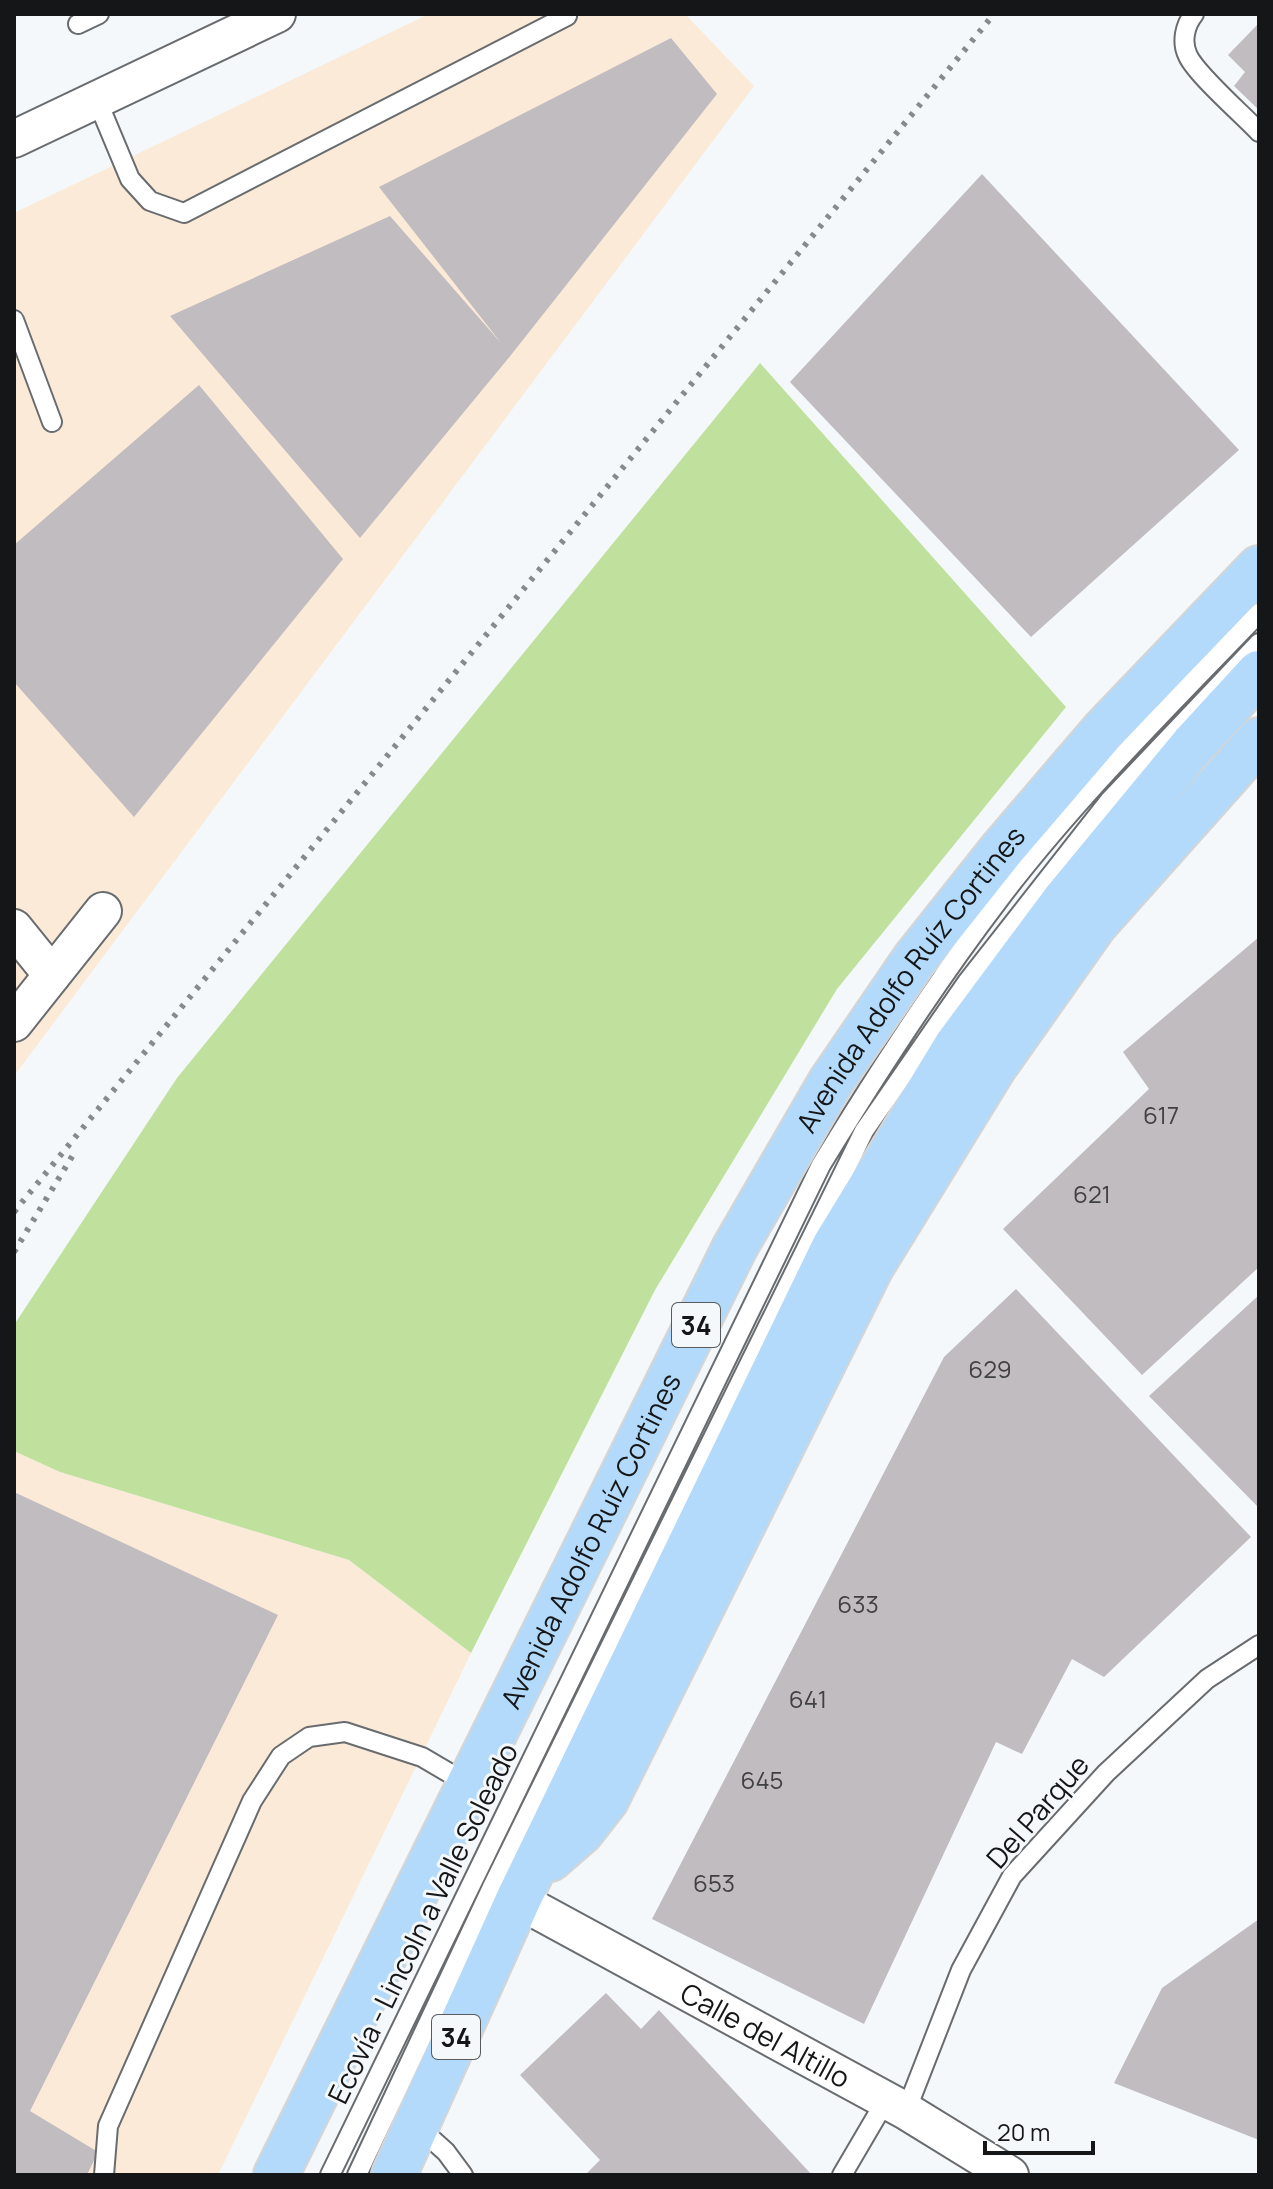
<svg xmlns="http://www.w3.org/2000/svg" width="1273" height="2189" font-family="Manrope,sans-serif">
<rect width="100%" height="100%" fill="#f4f8fb"/>
<!-- industrial -->
<path fill="#fbead8" d="M429 14H685L754 86 14 1076V213Z
M14 1451 60 1472 349 1560 471 1653 218 2175H14Z"/>
<!-- green -->
<path fill="#bfe19d" d="M760 363 1066 707 837 989 655 1290 471 1653 349 1560 60 1472 14 1451V1325L177 1078Z"/>
<!-- building -->
<path fill="#c0bcc0" d="M1259 23V110L1234 86 1245 72 1228 55Z
M671 38 717 94 511 355 360 538 170 316 390 216 501 343 379 187Z
M982 174 1239 450 1031 637 790 382Z
M199 385 343 559 134 817 14 682V545Z
M1259 937V1267L1142 1375 1003 1229 1149 1089 1123 1052Z
M1016 1289 1251 1537 1104 1677 1072 1659 1022 1754 996 1742 864 2024 652 1919 944 1357Z
M1259 1295V1508L1149 1396Z
M14 1492 278 1615 30 2111 98 2152 87 2175H14Z
M1259 1919V2140L1114 2083 1162 1988Z
M606 1993 641 2029 659 2010 812 2175H585L600 2160 520 2075Z"/>
<g fill="none" stroke-linecap="round" stroke-linejoin="round">
<defs>
<path id="lane" d="M1194 14C1185 25 1181 42 1188 56 1197 75 1243 115 1259 132
M78 24 99 14
M97 100 130 179 150 201 184 213 567 16
M14 320 52 422
M906 2111 961 1970 1012 1876 1106 1773 1207 1679 1259 1645
M416 2125 446 2152 463 2175
M104 2175 108 2126 252 1801 281 1756 309 1737 345 1732 422 1757 468 1784
M330 2175 821 1165C876 1075 934 985 998 901 1076 798 1170 706 1259 613
M357 2175 492 1887 864 1131 967 982 1109 801 1259 643
M842 2175 886 2100"/>
<g id="street">
<path d="M14 139 277 14"/>
<path d="M14 928 52 975"/>
<path d="M14 1023 103 911"/>
<path id="s1" d="M518 1900 906 2111 1010 2175"/>
</g>
<g id="primary">
<path d="M550 1859 581 1832 606 1800 871 1267 994 1067 1095 924 1259 740"/>
<path id="s2" d="M276 2175 735 1247 830 1083 914 960 1003 848 1104 730 1259 568"/>
<path d="M394 2175 518 1900 834 1247 957 1045 1064 901 1192 746 1259 673"/>
</g>
</defs>
<!-- lane casing -->
<use href="#lane" stroke="#696c6f" stroke-width="22"/>
<!-- street casing -->
<use href="#street" stroke="#696c6f" stroke-width="40"/>
<!-- primary casing -->
<use href="#primary" stroke="#d5d5d5" stroke-width="48"/>
<!-- lane -->
<use href="#lane" stroke="#fff" stroke-width="18"/>
<!-- street -->
<use href="#street" stroke="#fff" stroke-width="36"/>
<!-- primary -->
<use href="#primary" stroke="#b3dafa" stroke-width="44"/>
<!-- rail -->
<path stroke="#878a8c" stroke-width="6" stroke-dasharray="4 8" stroke-linecap="butt" d="M14 1212 994 14
M14 1252 76 1150"/>
</g>
<g text-anchor="middle" dominant-baseline="central" stroke-width="6" stroke-linejoin="round" paint-order="stroke">
<!-- number labels -->
<g font-size="24" fill="#404041">
<text x="1161" y="1114">617</text>
<text x="1092" y="1193">621</text>
<text x="990" y="1368">629</text>
<text x="858" y="1603">633</text>
<text x="808" y="1698">641</text>
<text x="762" y="1779">645</text>
<text x="714" y="1882">653</text>
</g>
<!-- shield labels -->
<g fill="#f4f8fb" stroke="#585a5b" stroke-width="2">
<rect x="672" y="1303" width="48" height="44" rx="6"/>
<rect x="432" y="2015" width="48" height="44" rx="6"/>
</g>
<g font-size="26" font-weight="bold" fill="#151617">
<text x="696" y="1325">34</text>
<text x="456" y="2037">34</text>
</g>
<!-- street labels -->
<g font-size="28" fill="#151617" stroke="#f4f8fb">
<text stroke="none"><textPath href="#s2" startOffset="1356">Avenida Adolfo Ruíz Cortines</textPath></text>
<text stroke="none"><textPath href="#s2" startOffset="708">Avenida Adolfo Ruíz Cortines</textPath></text>
<text transform="translate(1037 1811) rotate(-49)">Del Parque</text>
<text transform="translate(422 1923) rotate(-64)">Ecovía - Lincoln a Valle Soleado</text>
<text stroke="none"><textPath href="#s1" startOffset="282">Calle del Altillo</textPath></text>
</g>
</g>
<!-- border -->
<rect width="1273" height="2189" fill="none" stroke="#151617" stroke-width="32"/>
<!-- scale -->
<path d="M985 2141v12h108v-12" fill="none" stroke="#151617" stroke-width="4"/>
<text x="997" y="2141" font-size="24" fill="#151617" stroke="#f4f8fb" stroke-width="6" paint-order="stroke">20 m</text>
</svg>
